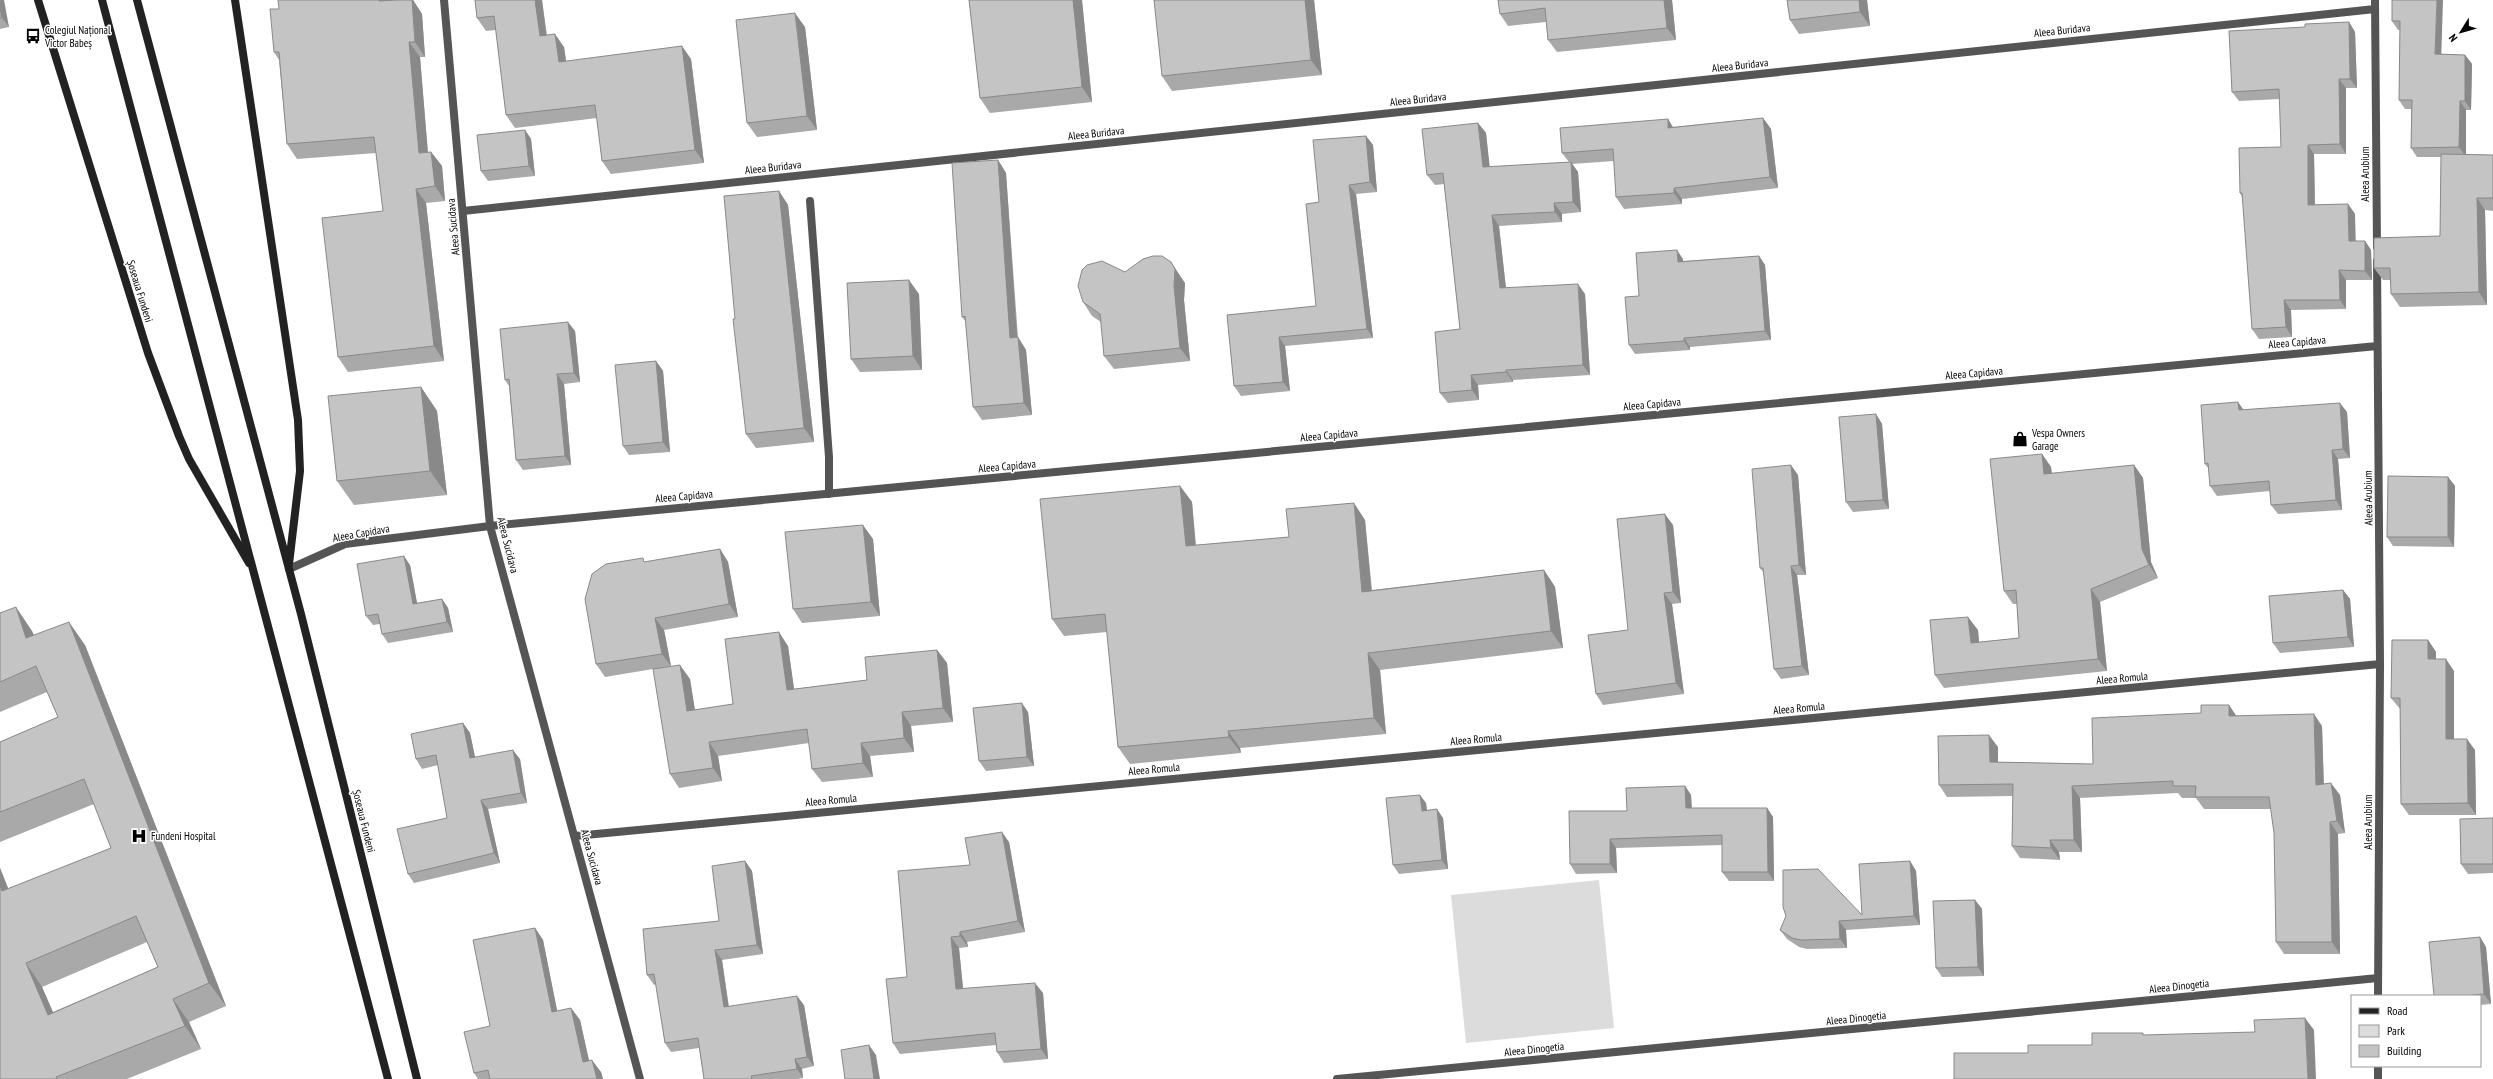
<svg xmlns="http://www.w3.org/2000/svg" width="2493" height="1079" font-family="'PT Sans Narrow',sans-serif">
<rect width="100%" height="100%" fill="#fff"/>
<!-- green -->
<path fill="#dcdcdc" d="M1599 880 1614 1028 1466 1043 1451 895Z"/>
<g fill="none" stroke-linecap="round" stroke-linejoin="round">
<!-- street -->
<path stroke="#555" stroke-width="8" d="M444 0 490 526 640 1079
M2375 0 2377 247
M810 201 829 457V494
M463 211 2375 9
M2377 261 2380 664 2378 996
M289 569 345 544 490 526 2377 346
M575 836 2380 664
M1337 1079 2378 978
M2378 1079V1066"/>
<!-- secondary -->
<path stroke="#222" stroke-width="8" d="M38 0 148 353 179 436 189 459 249 563
M102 0 388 1079
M137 0 301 614 417 1079
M235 0 298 420 300 471 289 564"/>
</g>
<!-- wall -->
<path fill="#a9a9a9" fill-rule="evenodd" d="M0 0 9 27 0 29Z
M398 0H413L422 14 425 57H420L428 152H431L442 166 445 201 426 203 444 361 348 372 338 357 383 211 376 153 297 159 287 144 279 60 274 52 388 1Z
M475 0H542L547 35 564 47 566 61 691 59 704 163 611 174 602 161 597 118 515 128 506 115 496 30 486 31 477 18Z
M969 0H1082L1092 102 990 113 980 98Z
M1154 0H1314L1322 75 1172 91 1162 76Z
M1498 0H1672L1676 40 1557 52 1548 40 1546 22 1508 26 1500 14Z
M1787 0H1867L1870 26 1799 34 1790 20Z
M2392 0 2442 54 2465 55 2472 64 2471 110H2466V154L2493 155V211L2485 210 2487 305 2400 307 2391 294V280H2383L2374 268 2440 236 2441 157H2417L2411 148V109H2405L2399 100 2400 30H2398L2392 21Z
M2349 22 2355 32 2357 88H2346V154H2314L2315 205 2348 204 2355 214V241H2365L2371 250 2372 280H2346V309L2291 310 2292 337 2259 339 2252 329 2243 198 2240 193 2281 147 2280 99 2239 101 2232 92 2305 27Z
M805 27 817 130 757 137 747 123Z
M1763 118 1771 129 1778 188 1682 199V204L1624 209 1616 197 1614 161 1572 164 1578 172 1581 212 1562 214V222L1499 226 1506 288 1585 294 1590 375 1513 380V382L1478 385 1479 400 1448 403 1440 393 1460 329 1444 184 1435 185 1427 175 1478 123 1486 133 1489 167 1569 162 1562 153 1668 119 1673 127Z
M525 130 531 139 535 176 488 181 481 171Z
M1366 136 1373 145 1377 192 1356 194 1373 338 1285 346 1290 391 1241 396 1234 386 1227 315 1316 306 1319 202Z
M998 160 1006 173 1018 337 1026 350 1032 415 982 420 973 407 966 322 962 317Z
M779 191 788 205 814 442 756 448 746 434Z
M1759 256 1765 265 1771 340 1690 347V350L1635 354 1629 345 1639 296 1683 259V261Z
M1185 283 1184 300 1190 361 1114 369 1104 356 1101 322 1092 316 1083 302Z
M919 294 922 370 860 372 851 359Z
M575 331 580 382 564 384 571 465 523 470 516 460 509 386 505 380Z
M656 361 663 371 670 452 629 455 623 446Z
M421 387 437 411 447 495 354 505 337 481Z
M2238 402 2243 410 2347 412 2350 458 2338 459 2342 510 2278 514 2271 505 2270 491 2217 496 2210 486 2209 469 2205 464Z
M1876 414 1882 424 1889 509 1853 512 1846 502Z
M2042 454 2051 467 2052 474 2134 465 2143 478 2151 562 2158 578 2100 602 2107 671 1944 688 1935 675 1978 630 1979 642 2019 638 2017 604H2013L2004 591Z
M1798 475 1806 575H1797L1809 675 1781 679 1774 669 1764 573 1760 568Z
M2448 477 2455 486 2454 547 2393 546 2387 537Z
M1180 486 1192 502 1196 545 1289 537 1365 520 1372 590 1544 570 1555 587 1563 648 1380 670 1386 734 1240 748 1241 753 1130 764 1118 747 1107 632 1064 636 1052 619Z
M1673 525 1681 603 1672 604 1684 694 1603 705 1596 694 1628 630Z
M873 539 880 616 802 623 793 609Z
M720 549 728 562 738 617 664 630 671 666 605 677 596 664 646 562Z
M410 565 417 603 442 599 448 608 453 632 388 643 382 634 380 624 373 625 366 616Z
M2343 590 2350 599 2354 647 2280 653 2273 643Z
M0 613 32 631 34 635 85 645 226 1006 189 1022 201 1049 127 1079H0V868L8 889 111 848 94 804 0 842V742L58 717 47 692 0 712ZM147 942 158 967 53 1012 42 987Z
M2428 640 2436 652V659L2454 671V739L2475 750 2476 815H2409L2401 804 2400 709 2391 698Z
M788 646 794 689 867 680 937 650 947 663 953 722 911 726 914 752 870 756 873 777 822 782 812 769 809 743 718 756 722 781 679 788 670 774 690 679 695 710 733 704Z
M2229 705 2236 716 2322 726 2324 784 2340 795 2345 833 2338 834 2340 954H2284L2276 942 2274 833 2271 809H2204L2196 798H2182L2178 793 2080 798 2082 852H2059L2060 860 2020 858 2012 846 2013 796 1947 797 1939 785 1998 747V762L2093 764 2201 713Z
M1028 712 1034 766 986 771 979 761Z
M463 723 470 733 475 757 520 759 527 803 488 809 500 863 414 883 408 874 447 818 438 765 422 769 416 759Z
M1685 786 1691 795 1692 808H1767L1773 817 1774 881H1729L1722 872V845L1616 848 1617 873 1576 874 1570 864 1627 811Z
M1426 803 1427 810 1443 818 1448 869 1399 874 1393 865Z
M2493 818V873L2468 874 2461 864Z
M1009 842 1025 932 967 942 968 947 959 948 963 988 1043 993 1048 1059 1004 1063 997 1052 996 1045 900 1054 893 1043 907 977 970 865Z
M745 861 752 871 763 954 722 960 729 1007 804 1005 814 1066 802 1069 803 1078 797 1079H704L699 1048 671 1052 665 1043 656 984 654 985 647 975 719 921Z
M1910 861 1916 871 1920 925 1846 930 1847 948 1807 949 1799 947 1787 939 1780 930 1862 915Z
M1975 900 1982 909 1984 976 1942 977 1936 968Z
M535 928 543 940 557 1011 571 1008 580 1020 589 1061 601 1072 603 1079H478L474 1073 490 1026Z
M2480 937 2486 947 2491 1004 2480 1005V996H2434Z"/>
<!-- shaded-wall -->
<path fill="#898989" d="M0 0H4L9 27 2 18 0 7Z
M379 0H388L389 16 379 1Z
M412 0H413L422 14 425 57 415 42Z
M535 0H542L548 49 540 36Z
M1073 0H1082L1092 102 1082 87Z
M1305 0H1314L1322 75 1311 60Z
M1664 0H1672L1676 40 1667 28Z
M1859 0H1867L1870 26 1860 12Z
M2437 0H2443L2441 63 2435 54Z
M795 13 805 27 817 130 807 116Z
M2349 22 2355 32 2357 88 2350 79Z
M555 34 564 47 568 74 559 62Z
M409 42 420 57 429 168 419 153Z
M682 46 691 59 704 163 695 150Z
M2465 55 2472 64 2471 110 2465 101Z
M2339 79 2346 88V154L2340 144Z
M2460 101 2466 110V157L2459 147Z
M1763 118 1771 129 1778 188 1770 177Z
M1668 119 1675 131 1668 128Z
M1478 123 1486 133 1491 178 1483 167Z
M525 130 531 139 535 176 529 166Z
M1366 136 1373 145 1377 192 1370 182Z
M2308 145 2314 154 2315 215 2308 205Z
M431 152 442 166 445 201 435 186Z
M998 160 1006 173 1018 350 1010 338Z
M1571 162 1578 172 1581 212 1573 202Z
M1349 185 1356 194 1373 338 1367 329Z
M1674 188 1682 199V204L1674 193Z
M416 189 426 203 444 361 434 346Z
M779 191 788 205 814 442 804 428Z
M2477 198 2485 210 2487 305 2479 292Z
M1554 203 1562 214V222L1555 212Z
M2348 204 2355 214 2356 250 2349 241Z
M1492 215 1499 226 1507 298 1500 288Z
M2365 241 2371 250 2372 280 2365 271Z
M1677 250 1683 259 1684 271 1678 262Z
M1759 256 1765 265 1771 340 1765 331Z
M1171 262 1185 283 1184 300 1190 361 1180 348Z
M2339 270 2346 280V309L2340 300Z
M909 280 919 294 922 370 913 356Z
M1578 284 1585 294 1590 375 1583 365Z
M2284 300 2291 310 2292 337 2286 327Z
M568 322 575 331 580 382 574 373Z
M1018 337 1026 350 1032 415 1024 403Z
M1279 337 1285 346 1290 391 1283 382Z
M1684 338 1690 347V350L1684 341Z
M656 361 663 371 670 452 663 442Z
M1506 370 1513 380V382L1506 372Z
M557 374 564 384 571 465 565 456Z
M1471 375 1478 385 1479 400 1472 390Z
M421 387 437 411 447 495 430 471Z
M2238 402 2245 412 2239 410Z
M2340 403 2347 412 2350 458 2343 449Z
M1876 414 1882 424 1889 509 1883 500Z
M2332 450 2338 459 2342 510 2336 500Z
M2042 454 2051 467 2053 487 2044 474Z
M1791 465 1798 475 1806 575 1799 565Z
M2134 465 2143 478 2151 562 2158 578 2149 565 2142 549Z
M2448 477 2455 486 2454 547 2448 537Z
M1180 486 1192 502 1197 563 1186 546Z
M1354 503 1365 520 1373 608 1362 592Z
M1665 514 1673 525 1681 603 1673 592Z
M863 525 873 539 880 616 871 602Z
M720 549 728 562 738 617 729 604Z
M404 556 410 565 419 614 413 604Z
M1791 566 1797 575 1809 675 1802 666Z
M1544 570 1555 587 1563 648 1551 631Z
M2091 589 2100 602 2107 671 2098 659Z
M2343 590 2350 599 2354 647 2348 637Z
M1664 593 1672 604 1684 694 1676 683Z
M442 599 448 608 453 632 447 622Z
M16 607 32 631 43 661 26 638Z
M1968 617 1978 630 1980 656 1971 643Z
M655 618 664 630 671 666 662 654Z
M69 622 85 645 226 1006 209 983Z
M779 632 788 646 796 703 787 690Z
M2428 640 2436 652V671L2428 659Z
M937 650 947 663 953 722 943 708Z
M1368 653 1380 670 1386 734 1374 718Z
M2446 659 2454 671V750L2446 739Z
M680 665 690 679 697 725 687 711Z
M1022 703 1028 712 1034 766 1027 757Z
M2229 705 2237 717 2229 716Z
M902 712 911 726 914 752 904 738Z
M2314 714 2322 726 2324 797 2316 785Z
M463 723 470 733 477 767 470 758Z
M1228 731 1240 748 1241 753 1229 737Z
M1989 735 1998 747V774L1990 762Z
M2467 739 2475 750 2476 815 2468 803Z
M709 742 718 756 722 781 713 768Z
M861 743 870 756 873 777 863 763Z
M513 750 520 759 527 803 521 793Z
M2331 783 2340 795 2345 833 2337 821Z
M1685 786 1691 795 1692 817 1686 808Z
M2072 786 2080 798 2082 852 2074 840Z
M1420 795 1426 803 1428 820 1422 811Z
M481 800 488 809 500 863 494 853Z
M1767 808 1773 817 1774 881 1768 872Z
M1437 809 1443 818 1448 869 1442 860Z
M2330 822 2338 834 2340 954 2332 942Z
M1002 832 1009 842 1025 932 1018 921Z
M1610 839 1616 848 1617 873 1610 864Z
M2050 840 2059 852 2060 860 2051 848Z
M745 861 752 871 763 954 757 945Z
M1910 861 1916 871 1920 925 1914 916Z
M0 868 19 915 2 891 0 886Z
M1975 900 1982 909 1984 976 1978 967Z
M1839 921 1846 930 1847 948 1840 939Z
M535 928 543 940 560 1025 552 1012Z
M960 932 967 942 968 947 960 936Z
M951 937 959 948 964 999 956 989Z
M2480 937 2486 947 2491 1004 2484 994Z
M715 950 722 960 730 1017 724 1007Z
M26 963 42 987 64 1038 48 1015Z
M1035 983 1043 993 1048 1059 1041 1049Z
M797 996 804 1005 814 1066 807 1057Z
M173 999 189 1022 201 1049 185 1026Z
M571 1008 580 1020 592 1074 583 1062Z
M2305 1018 2314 1030 2316 1079H2308Z
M869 1045 876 1055 880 1079H874Z
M795 1059 802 1069 803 1078 797 1069Z
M592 1060 601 1072 603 1079H597Z"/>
<!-- building -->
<path fill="#c4c4c4" stroke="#898989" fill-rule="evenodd" d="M278 0H379V1L398 0H412L415 42H409L419 153 431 152 435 186 416 189 434 346 338 357 322 218 383 211 374 137 287 144 279 52H274L270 9H279Z
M475 0H535L540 36 555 34 559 62 682 46 695 150 602 161 595 105 506 115 494 16 477 18Z
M969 0H1073L1082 87 980 98Z
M1154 0H1305L1311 60 1162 76Z
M1498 0H1664L1667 28 1548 40 1545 8 1500 14Z
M1787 0H1859L1860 12 1790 20Z
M2392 0H2437L2435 54 2465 55V101H2460L2459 147 2411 148 2412 100H2399L2400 21H2392Z
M0 7 2 18H0Z
M795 13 807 116 747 123 736 20Z
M2349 22 2350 79H2339L2340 144 2308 145V205L2348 204 2349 241H2365V271L2339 270 2340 300H2284L2286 327 2252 329 2242 193H2240L2239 148 2281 147 2279 89 2232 92 2229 31 2305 27V24Z
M1763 118 1770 177 1674 188V193L1616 197 1613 149 1562 153 1560 128 1668 119V128Z
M1478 123 1483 167 1571 162 1573 202 1554 203 1555 212 1492 215 1500 288 1578 284 1583 365 1506 370V372L1471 375 1472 390 1440 393 1435 332 1460 329 1443 173 1427 175 1422 129Z
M525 130 529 166 481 171 477 135Z
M1366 136 1370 182 1349 185 1367 329 1279 337 1283 382 1234 386 1227 315 1316 306 1306 204 1319 202 1313 140Z
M2441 154 2493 155V198H2477L2479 292 2391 294 2390 268H2374V238L2440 236Z
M998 160 1010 338 1018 337 1024 403 973 407 965 316 962 317 952 163Z
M779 191 804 428 746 434 733 319H735L724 196Z
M1677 250 1678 262 1759 256 1765 331 1684 338V341L1629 345 1625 297 1639 296 1636 253Z
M1153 256H1162L1171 262 1175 269 1174 286 1180 348 1104 356 1100 314 1083 302 1078 286 1082 270 1087 265 1102 261 1125 272 1143 259Z
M909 280 913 356 851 359 847 283Z
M568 322 574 373 557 374 565 456 516 460 509 379 505 380 500 329Z
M656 361 663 442 623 446 615 365Z
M421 387 430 471 337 481 328 396Z
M2238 402 2239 410 2340 403 2343 449 2332 450 2336 500 2271 505 2269 481 2210 486 2208 463 2205 464 2201 405Z
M1876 414 1883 500 1846 502 1839 417Z
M2042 454 2044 474 2134 465 2142 549 2149 565 2091 589 2098 659 1935 675 1930 620 1968 617 1971 643 2019 638 2016 590 2004 591 1990 459Z
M1791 465 1799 565 1791 566 1802 666 1774 669 1763 568H1760L1752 469Z
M2388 476 2448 477V537H2387Z
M1180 486 1186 546 1289 537 1286 509 1354 503 1362 592 1544 570 1551 631 1368 653 1374 718 1228 731 1229 737 1118 747 1105 614 1052 619 1040 499Z
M1665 514 1673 592 1664 593 1676 683 1596 694 1588 635 1628 630 1617 519Z
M863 525 871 602 793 609 785 532Z
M720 549 729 604 655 618 662 654 596 664 585 599 592 574 606 564 643 558 644 562Z
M404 556 413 604 442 599 447 622 382 634 378 614 366 616 357 564Z
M2343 590 2348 637 2273 643 2269 596Z
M16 607 26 638 69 622 209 983 173 999 185 1026 56 1077 57 1079H0V886L2 891 111 848 84 779 0 812V742L58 717 36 666 0 682V613ZM136 916 158 967 48 1015 26 963Z
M779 632 787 690 867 680 865 657 937 650 943 708 902 712 904 738 861 743 863 763 812 769 807 729 709 742 713 768 670 774 653 669 680 665 687 711 733 704 725 639Z
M2392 640H2428V659H2446V739H2467L2468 803 2401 804 2400 698H2391Z
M1022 703 1027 757 979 761 973 708Z
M2201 705H2229V716L2314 714 2316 785 2331 783 2337 821 2330 822 2332 942H2276L2274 833 2269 797H2195L2196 786H2173V781L2072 786 2074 840H2050L2051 848 2012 846 2013 784 1939 785 1938 736 1989 735 1990 762 2093 764 2092 718 2201 713Z
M463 723 470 758 513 750 521 793 481 800 494 853 408 874 397 829 447 818 436 755 416 759 411 734Z
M1685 786 1686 808H1767L1768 872H1722V835L1610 839V864H1570L1569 811H1627L1626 788Z
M1420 795 1422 811 1437 809 1442 860 1393 865 1386 798Z
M2493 818V864H2461L2460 819Z
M1002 832 1018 921 960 932V936L951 937 956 989 1035 983 1041 1049 997 1052 995 1033 893 1043 886 979 907 977 898 871 970 865 965 838Z
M745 861 757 945 715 950 724 1007 797 996 807 1057 795 1059 797 1069 751 1076 752 1079H704L698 1038 665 1043 654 974 647 975 643 929 719 921 712 866Z
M1910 861 1914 916 1839 921 1840 939 1801 940 1792 938 1780 930 1786 916 1783 907V870L1818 869 1862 915 1859 864Z
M1975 900 1978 967 1936 968 1933 901Z
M535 928 552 1012 571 1008 583 1062 592 1060 597 1079H490L488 1070 474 1073 464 1032 490 1026 473 940Z
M2480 937 2484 994 2465 996H2434L2429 942Z
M2305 1018 2308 1079H1954V1053H2028V1045H2092V1033H2143V1035L2255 1032 2254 1020Z
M869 1045 874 1079H845L841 1050Z"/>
<!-- icons -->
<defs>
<symbol id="bus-bare" viewBox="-9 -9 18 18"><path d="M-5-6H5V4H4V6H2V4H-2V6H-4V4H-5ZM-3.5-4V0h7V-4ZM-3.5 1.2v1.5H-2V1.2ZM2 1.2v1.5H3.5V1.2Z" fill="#000" stroke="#fff" stroke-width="2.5" paint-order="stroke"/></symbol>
<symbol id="shop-bare" viewBox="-9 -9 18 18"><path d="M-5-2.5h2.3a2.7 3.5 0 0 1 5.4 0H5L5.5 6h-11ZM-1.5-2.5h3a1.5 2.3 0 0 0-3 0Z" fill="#000" stroke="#fff" stroke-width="2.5" paint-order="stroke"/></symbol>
<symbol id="hospital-bare" viewBox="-9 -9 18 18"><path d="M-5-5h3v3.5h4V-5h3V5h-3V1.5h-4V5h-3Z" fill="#000" stroke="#fff" stroke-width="2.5" paint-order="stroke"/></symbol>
</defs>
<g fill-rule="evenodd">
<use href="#bus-bare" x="22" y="25" width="22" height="22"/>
<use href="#shop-bare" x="2009" y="428" width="22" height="22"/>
<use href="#hospital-bare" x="128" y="825" width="22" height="22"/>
</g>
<g text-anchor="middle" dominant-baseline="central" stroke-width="3" stroke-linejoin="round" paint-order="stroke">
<!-- poi labels -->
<g font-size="11" fill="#000" stroke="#fff" text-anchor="start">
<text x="45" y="30">Colegiul Național<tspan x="45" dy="13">Victor Babeș</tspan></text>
<text x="2032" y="433">Vespa Owners<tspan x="2032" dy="13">Garage</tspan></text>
<text x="151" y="836">Fundeni Hospital</text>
</g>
<!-- street labels -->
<g font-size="11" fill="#000" stroke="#fff">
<text transform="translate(2062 30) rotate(-6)">Aleea Buridava</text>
<text transform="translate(1740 65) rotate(-6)">Aleea Buridava</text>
<text transform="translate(1418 99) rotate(-6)">Aleea Buridava</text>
<text transform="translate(1096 133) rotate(-6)">Aleea Buridava</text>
<text transform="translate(773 167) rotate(-6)">Aleea Buridava</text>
<text transform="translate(2365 174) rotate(-90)">Aleea Arubium</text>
<text transform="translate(453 227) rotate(-95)">Aleea Sucidava</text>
<text transform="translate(140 291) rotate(73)">Șoseaua Fundeni</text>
<text transform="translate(2297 342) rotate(-5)">Aleea Capidava</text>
<text transform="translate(1974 373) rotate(-5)">Aleea Capidava</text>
<text transform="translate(1652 404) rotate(-5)">Aleea Capidava</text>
<text transform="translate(1329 435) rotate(-5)">Aleea Capidava</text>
<text transform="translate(1007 466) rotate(-5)">Aleea Capidava</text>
<text transform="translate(684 496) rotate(-5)">Aleea Capidava</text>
<text transform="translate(2368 498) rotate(-91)">Aleea Arubium</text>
<text transform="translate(361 533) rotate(-10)">Aleea Capidava</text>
<text transform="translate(508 545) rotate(76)">Aleea Sucidava</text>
<text transform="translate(2122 678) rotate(-5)">Aleea Romula</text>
<text transform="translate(1799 708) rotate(-5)">Aleea Romula</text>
<text transform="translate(1476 739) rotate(-5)">Aleea Romula</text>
<text transform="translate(1154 769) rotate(-5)">Aleea Romula</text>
<text transform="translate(831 800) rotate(-5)">Aleea Romula</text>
<text transform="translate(364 821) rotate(76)">Șoseaua Fundeni</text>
<text transform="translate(2368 822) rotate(-90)">Aleea Arubium</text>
<text transform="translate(592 857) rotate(75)">Aleea Sucidava</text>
<text transform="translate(2179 986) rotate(-6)">Aleea Dinogetia</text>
<text transform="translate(1856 1018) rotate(-6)">Aleea Dinogetia</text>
<text transform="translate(1534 1049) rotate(-6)">Aleea Dinogetia</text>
</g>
</g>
<!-- legend -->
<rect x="2351" y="995" width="130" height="72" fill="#ffffff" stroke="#999999"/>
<rect x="2359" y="1008" width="20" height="6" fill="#222222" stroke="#999999"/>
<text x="2387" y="1015" font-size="12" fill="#000000">Road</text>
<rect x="2359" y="1025" width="20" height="12" fill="#dcdcdc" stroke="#999999"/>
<text x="2387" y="1035" font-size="12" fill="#000000">Park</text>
<rect x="2359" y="1045" width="20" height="12" fill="#c4c4c4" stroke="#999999"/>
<text x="2387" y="1055" font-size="12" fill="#000000">Building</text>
<!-- north arrow -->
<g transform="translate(2461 32) rotate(233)" stroke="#ffffff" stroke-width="3" paint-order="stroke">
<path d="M0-3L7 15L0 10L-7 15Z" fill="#000000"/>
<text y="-6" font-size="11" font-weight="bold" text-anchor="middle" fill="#000000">N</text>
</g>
</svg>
